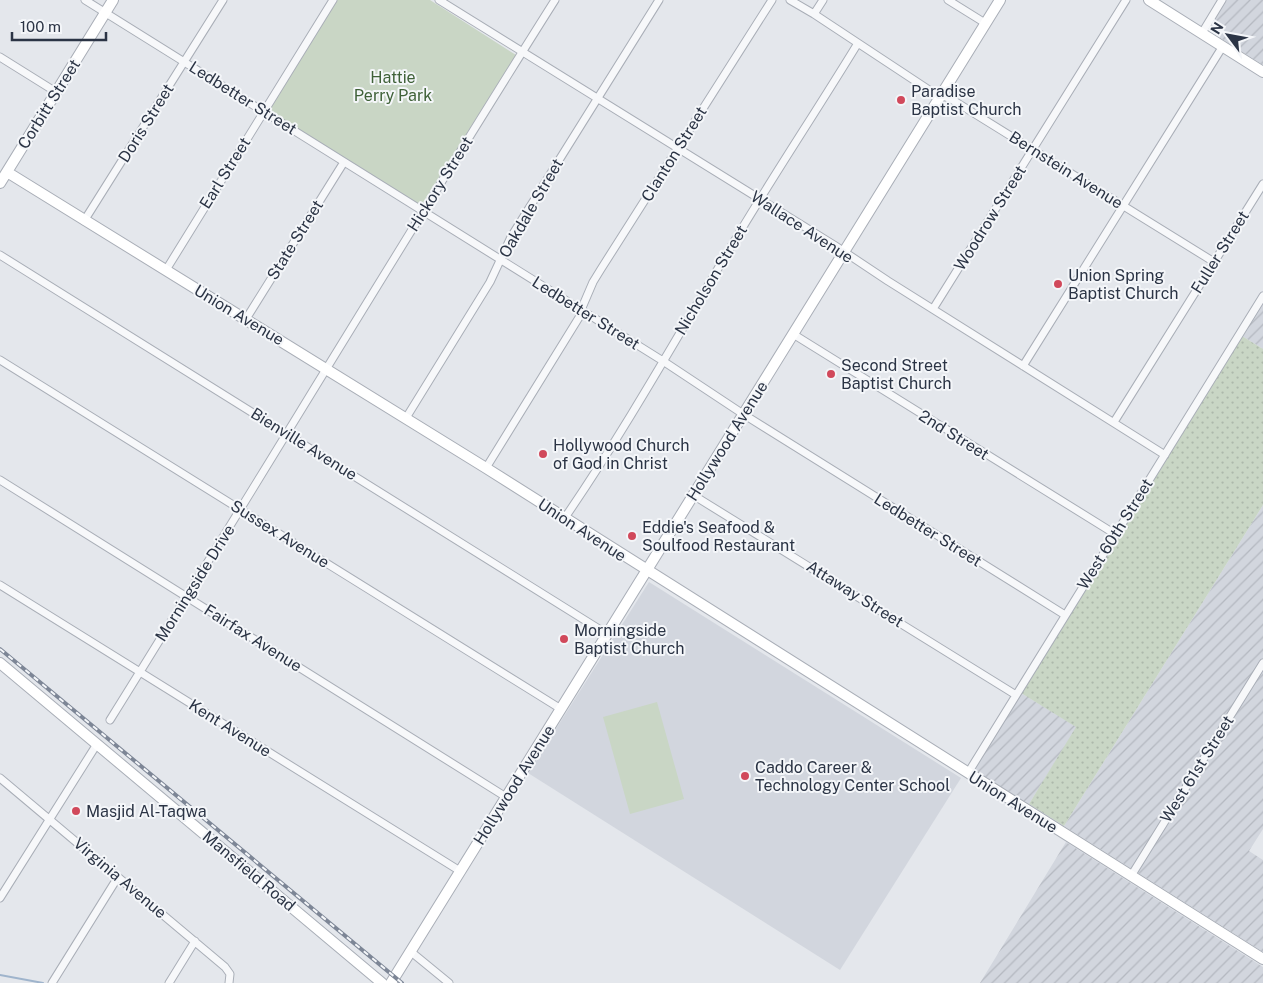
<svg xmlns="http://www.w3.org/2000/svg" width="1263" height="983" font-family="'Public Sans',sans-serif">
<defs>
<pattern id="industrial-furrows" width="10" height="10" patternUnits="userSpaceOnUse" patternTransform="scale(1.25)"><rect width="10" height="10" fill="#d2d6de"/><path d="M-1 1l2-2M0 10L10 0M9 11l2-2" fill="none" stroke="#b4b8c0"/></pattern>
<pattern id="grass-dots" width="8" height="8" patternUnits="userSpaceOnUse" patternTransform="scale(1.25)"><rect width="8" height="8" fill="#c9d6c5"/><path d="M2 2h.1M6 6h.1" fill="none" stroke="#adb8ab" stroke-width="1.8" stroke-linecap="round"/></pattern>
</defs>
<rect width="100%" height="100%" fill="#e4e7ec"/>
<!-- built -->
<path fill="#d2d6de" d="M649 582 961 778 840 970 528 773Z"/>
<!-- industrial -->
<path fill="url(#industrial-furrows)" d="M1226 0H1263V65L1211 32 1210 28 1215 17Z
M1263 303V349L1242 336Z
M1263 505V829L1249 851 1263 860V952L1064 826Z
M1021 693 1077 727 1029 804 974 770Z
M1066 842 1263 967V983H980Z"/>
<!-- grass -->
<path fill="url(#grass-dots)" d="M1242 336 1263 349V505L1064 826 1029 804 1076 727 1021 693Z"/>
<!-- green -->
<path fill="#c9d6c5" d="M336 0H430L516 55 421 206 268 110Z
M657 702 684 799 630 814 603 717Z"/>
<g fill="none" stroke-linecap="round" stroke-linejoin="round">
<!-- stream -->
<path stroke="#9fb4cc" stroke-width="2" d="M0 975 43 983"/>
<defs>
<path id="street" d="M85 0 663 361 743 414 1065 615
M439 0 834 245 888 281 1165 455
M790 0 814 14 932 92 951 99 1214 262
M948 0 985 23
M814 14 823 0
M1202 33 1222 0
M0 57 56 92
M84 221 223 0
M0 255 607 634
M166 270 333 0
M933 309 1126 0
M581 310 593 282 601 269 772 0
M246 319 344 162
M793 334 1115 534
M0 360 561 709
M1023 366 1223 46
M406 418 490 282 511 237 659 0
M1114 422 1263 184
M486 468 583 311
M0 480 506 797
M693 495 1016 695
M564 519C627 427 681 330 738 235 777 170 819 107 858 43
M0 585 460 871
M110 720C259 481 404 239 555 0
M968 773 1263 296
M0 778 225 967 230 974 229 983
M1131 876 1263 663
M0 898 97 744
M410 951 449 983
M52 983 118 877
M169 983 195 941"/>
<path id="secondary" d="M1149 0 1263 72
M7 172 486 468 1263 959
M0 183 113 0
M0 663 382 983
M391 983 1000 0"/>
</defs>
<!-- street casing -->
<use href="#street" stroke="#a9aeb7" stroke-width="9"/>
<!-- secondary casing -->
<use href="#secondary" stroke="#a9aeb7" stroke-width="12"/>
<!-- street -->
<use href="#street" stroke="#f7f8fa" stroke-width="7"/>
<!-- secondary -->
<use href="#secondary" stroke="#fff" stroke-width="10"/>
<defs>
<path id="rail" d="M0 649 402 983"/>
</defs>
<!-- rail casing -->
<use href="#rail" stroke="#7d8696" stroke-width="4"/>
<!-- rail -->
<use href="#rail" stroke="#f4f6f9" stroke-width="2" stroke-dasharray="5.5" stroke-linecap="butt"/>
</g>
<!-- markers -->
<g fill="#d1495b" stroke="#f4f6f9" stroke-width="2">
<circle cx="901" cy="100" r="5"/>
<circle cx="1058" cy="284" r="5"/>
<circle cx="831" cy="374" r="5"/>
<circle cx="543" cy="454" r="5"/>
<circle cx="632" cy="536" r="5"/>
<circle cx="564" cy="639" r="5"/>
<circle cx="745" cy="776" r="5"/>
<circle cx="76" cy="811" r="5"/>
</g>
<g text-anchor="middle" dominant-baseline="central" stroke-width="4" stroke-linejoin="round" paint-order="stroke">
<!-- park labels -->
<g font-size="16" fill="#3f6138" stroke="#f4f6f9">
<text x="393" y="77">Hattie<tspan x="393" dy="18">Perry Park</tspan></text>
</g>
<!-- poi labels -->
<g font-size="16" fill="#2b3445" stroke="#f4f6f9" text-anchor="start">
<text x="911" y="91">Paradise<tspan x="911" dy="18">Baptist Church</tspan></text>
<text x="1068" y="275">Union Spring<tspan x="1068" dy="18">Baptist Church</tspan></text>
<text x="841" y="365">Second Street<tspan x="841" dy="18">Baptist Church</tspan></text>
<text x="553" y="445">Hollywood Church<tspan x="553" dy="18">of God in Christ</tspan></text>
<text x="642" y="527">Eddie's Seafood &amp;<tspan x="642" dy="18">Soulfood Restaurant</tspan></text>
<text x="574" y="630">Morningside<tspan x="574" dy="18">Baptist Church</tspan></text>
<text x="755" y="767">Caddo Career &amp;<tspan x="755" dy="18">Technology Center School</tspan></text>
<text x="86" y="811">Masjid Al-Taqwa</text>
</g>
<!-- street labels -->
<g font-size="16" fill="#2b3445" stroke="#f4f6f9">
<text transform="translate(243 98) rotate(32)">Ledbetter Street</text>
<text transform="translate(49 104) rotate(-58)">Corbitt Street</text>
<text transform="translate(146 123) rotate(-58)">Doris Street</text>
<text transform="translate(674 154) rotate(-58)">Clanton Street</text>
<text transform="translate(1066 170) rotate(32)">Bernstein Avenue</text>
<text transform="translate(225 173) rotate(-58)">Earl Street</text>
<text transform="translate(440 184) rotate(-58)">Hickory Street</text>
<text transform="translate(531 208) rotate(-60)">Oakdale Street</text>
<text transform="translate(990 218) rotate(-58)">Woodrow Street</text>
<text transform="translate(802 227) rotate(33)">Wallace Avenue</text>
<text transform="translate(295 240) rotate(-58)">State Street</text>
<text transform="translate(1220 252) rotate(-58)">Fuller Street</text>
<text transform="translate(711 280) rotate(-59)">Nicholson Street</text>
<text transform="translate(586 313) rotate(32)">Ledbetter Street</text>
<text transform="translate(239 315) rotate(31)">Union Avenue</text>
<text transform="translate(954 435) rotate(32)">2nd Street</text>
<text transform="translate(727 441) rotate(-58)">Hollywood Avenue</text>
<text transform="translate(304 444) rotate(32)">Bienville Avenue</text>
<text transform="translate(582 530) rotate(33)">Union Avenue</text>
<text transform="translate(928 530) rotate(32)">Ledbetter Street</text>
<text transform="translate(280 534) rotate(32)">Sussex Avenue</text>
<text transform="translate(1115 534) rotate(-58)">West 60th Street</text>
<text transform="translate(195 583) rotate(-58)">Morningside Drive</text>
<text transform="translate(855 594) rotate(32)">Attaway Street</text>
<text transform="translate(253 638) rotate(32)">Fairfax Avenue</text>
<text transform="translate(230 728) rotate(32)">Kent Avenue</text>
<text transform="translate(1197 769) rotate(-58)">West 61st Street</text>
<text transform="translate(514 785) rotate(-58)">Hollywood Avenue</text>
<text transform="translate(1013 802) rotate(32)">Union Avenue</text>
<text transform="translate(249 871) rotate(40)">Mansfield Road</text>
<text transform="translate(120 878) rotate(40)">Virginia Avenue</text>
</g>
</g>
<!-- north arrow -->
<g transform="translate(1228 35) rotate(302)" stroke="#f4f6f9" stroke-width="4" paint-order="stroke">
<path d="M0-4L9 19L0 12L-9 19Z" fill="#2b3445"/>
<text y="-8" font-size="14" font-weight="bold" text-anchor="middle" fill="#2b3445">N</text>
</g>
<!-- scale -->
<path d="M12 32v8h94v-8" fill="none" stroke="#2b3445" stroke-width="2.5"/>
<text x="20" y="32" font-size="15" fill="#2b3445" stroke="#f4f6f9" stroke-width="4" paint-order="stroke">100 m</text>
</svg>
